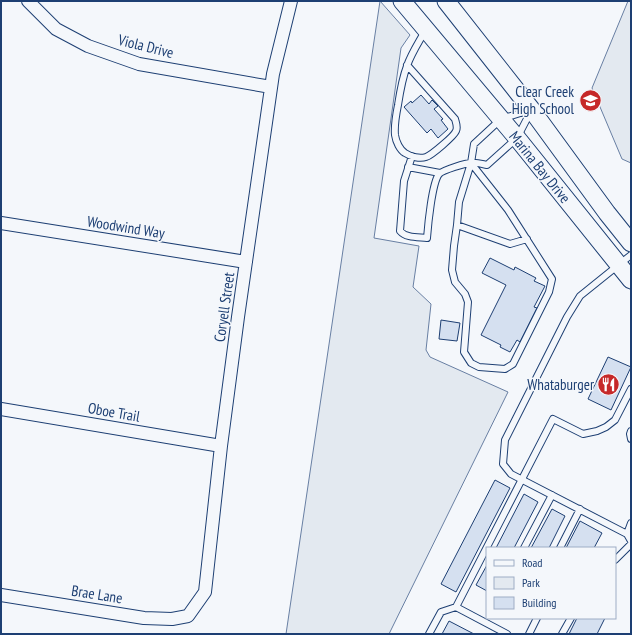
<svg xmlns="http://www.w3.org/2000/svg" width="632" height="635" font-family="'PT Sans Narrow',sans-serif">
<rect width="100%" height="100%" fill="#f4f7fb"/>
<!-- green -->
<path fill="#e3e9f0" stroke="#687fa3" d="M380 1 410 35 401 48 374 238 419 246 413 287 431 304 426 350 430 357 508 392 389 634H286Z
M628 1H631V163L622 159 592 88Z"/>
<!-- building -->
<path fill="#d5e0f0" stroke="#1d3f73" d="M421 95 429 104 432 100 438 106 434 109 443 119 441 120 448 129 438 138 431 129 427 133 404 107 411 101 412 103Z
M490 258 514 270 515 267 536 278 534 281 545 286 534 307 537 308 520 342 517 340 510 352 500 347 501 345 481 335 506 285 482 273Z
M441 320 460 323 457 341 439 339Z
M608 357 631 367 611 410 588 399Z
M495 480 510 488 456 592 441 584Z
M524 494 538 502 514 548H496Z
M552 509 565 516 549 548H531Z
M580 521 602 533 594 548H566Z
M487 565V591L476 585Z
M577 618H605L597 634H569Z
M449 621 474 634H442Z"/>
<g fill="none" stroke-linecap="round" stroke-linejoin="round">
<defs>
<path id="service" d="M407 65 455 119C456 123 458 127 456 131 454 136 432 155 426 157 420 159 411 157 405 153 400 150 396 142 395 135 394 125 396 115 398 105 400 92 402 79 407 66 411 54 419 42 425 31
M412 156 404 181 400 231C406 238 417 237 427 238 428 225 432 183 439 174 443 170 466 163 471 163 476 162 482 164 487 165L517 138 531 111
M408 167 440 173
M457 225 454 246 452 270 455 282 465 294 468 302 464 352 471 363 479 367 505 369 513 364 549 292 552 279 508 210 471 163
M527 239 510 244 457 225 459 202 471 163 474 144 501 119 530 110
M631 255 580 296 567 317 505 440 503 464 511 474 627 534 631 541
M631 431 630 434 631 439
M627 534 631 523
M524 548 552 495
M560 548 580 509
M615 560 631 544
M456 607 507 634
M429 634 441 612 456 607 553 419 583 434 597 431 606 427 615 420 631 389
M529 634 537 618
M562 634 571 618"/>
<path id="minor" d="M28 1 56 29 88 46 139 64 271 87
M1 223 246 262
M1 409 221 446
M1 595 144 618 172 619 188 616 205 592 221 446 238 317 273 74 291 1"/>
<path id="secondary" d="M402 1 517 138 631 280
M446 1 531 109 607 213 631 243"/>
</defs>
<!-- service casing -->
<use href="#service" stroke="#1d3f73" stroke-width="8"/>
<!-- minor casing -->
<use href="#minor" stroke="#1d3f73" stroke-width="14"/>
<!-- secondary casing -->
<use href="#secondary" stroke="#1d3f73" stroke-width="19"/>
<!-- service -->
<use href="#service" stroke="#f4f7fb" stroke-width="6"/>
<!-- minor -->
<use href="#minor" stroke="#f4f7fb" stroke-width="12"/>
<!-- secondary -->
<use href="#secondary" stroke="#f4f7fb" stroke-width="17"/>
</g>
<!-- icons -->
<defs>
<symbol id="school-disc" viewBox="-11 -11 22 22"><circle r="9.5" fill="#c62828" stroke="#f4f7fb"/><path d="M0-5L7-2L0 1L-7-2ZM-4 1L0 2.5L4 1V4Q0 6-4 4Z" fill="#fff"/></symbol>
<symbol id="restaurant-disc" viewBox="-11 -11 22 22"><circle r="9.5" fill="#c62828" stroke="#f4f7fb"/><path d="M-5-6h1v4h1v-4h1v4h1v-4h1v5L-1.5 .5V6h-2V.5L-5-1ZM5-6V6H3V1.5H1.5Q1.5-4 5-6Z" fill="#fff"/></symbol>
</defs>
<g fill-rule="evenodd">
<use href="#school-disc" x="578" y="88" width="25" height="25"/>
<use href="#restaurant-disc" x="596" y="372" width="25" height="25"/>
</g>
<g text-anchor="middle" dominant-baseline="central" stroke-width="3" stroke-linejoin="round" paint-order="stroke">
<!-- street labels -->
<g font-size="15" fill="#1d3f73" stroke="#f4f7fb">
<text transform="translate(146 46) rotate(14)">Viola Drive</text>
<text transform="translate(540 167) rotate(51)">Marina Bay Drive</text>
<text transform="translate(126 227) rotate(9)">Woodwind Way</text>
<text transform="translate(224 307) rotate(-82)">Coryell Street</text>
<text transform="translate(114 412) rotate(10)">Oboe Trail</text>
<text transform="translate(97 594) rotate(9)">Brae Lane</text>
</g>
<!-- poi labels -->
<g font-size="15" fill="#1d3f73" stroke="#f4f7fb" text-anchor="end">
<text x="574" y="91">Clear Creek<tspan x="574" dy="17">High School</tspan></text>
<text x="594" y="384">Whataburger</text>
</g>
</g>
<!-- border -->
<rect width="632" height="635" fill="none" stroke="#1d3f73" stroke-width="4"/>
<!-- legend -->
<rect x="486" y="547" width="130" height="72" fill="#f4f7fb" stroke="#9eadc5"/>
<rect x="494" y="560" width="20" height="6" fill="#f4f7fb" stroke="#9eadc5"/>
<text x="522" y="567" font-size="12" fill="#1d3f73">Road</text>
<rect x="494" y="577" width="20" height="12" fill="#e3e9f0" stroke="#9eadc5"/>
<text x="522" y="587" font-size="12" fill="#1d3f73">Park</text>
<rect x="494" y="597" width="20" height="12" fill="#d5e0f0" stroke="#9eadc5"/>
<text x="522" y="607" font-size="12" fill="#1d3f73">Building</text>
</svg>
